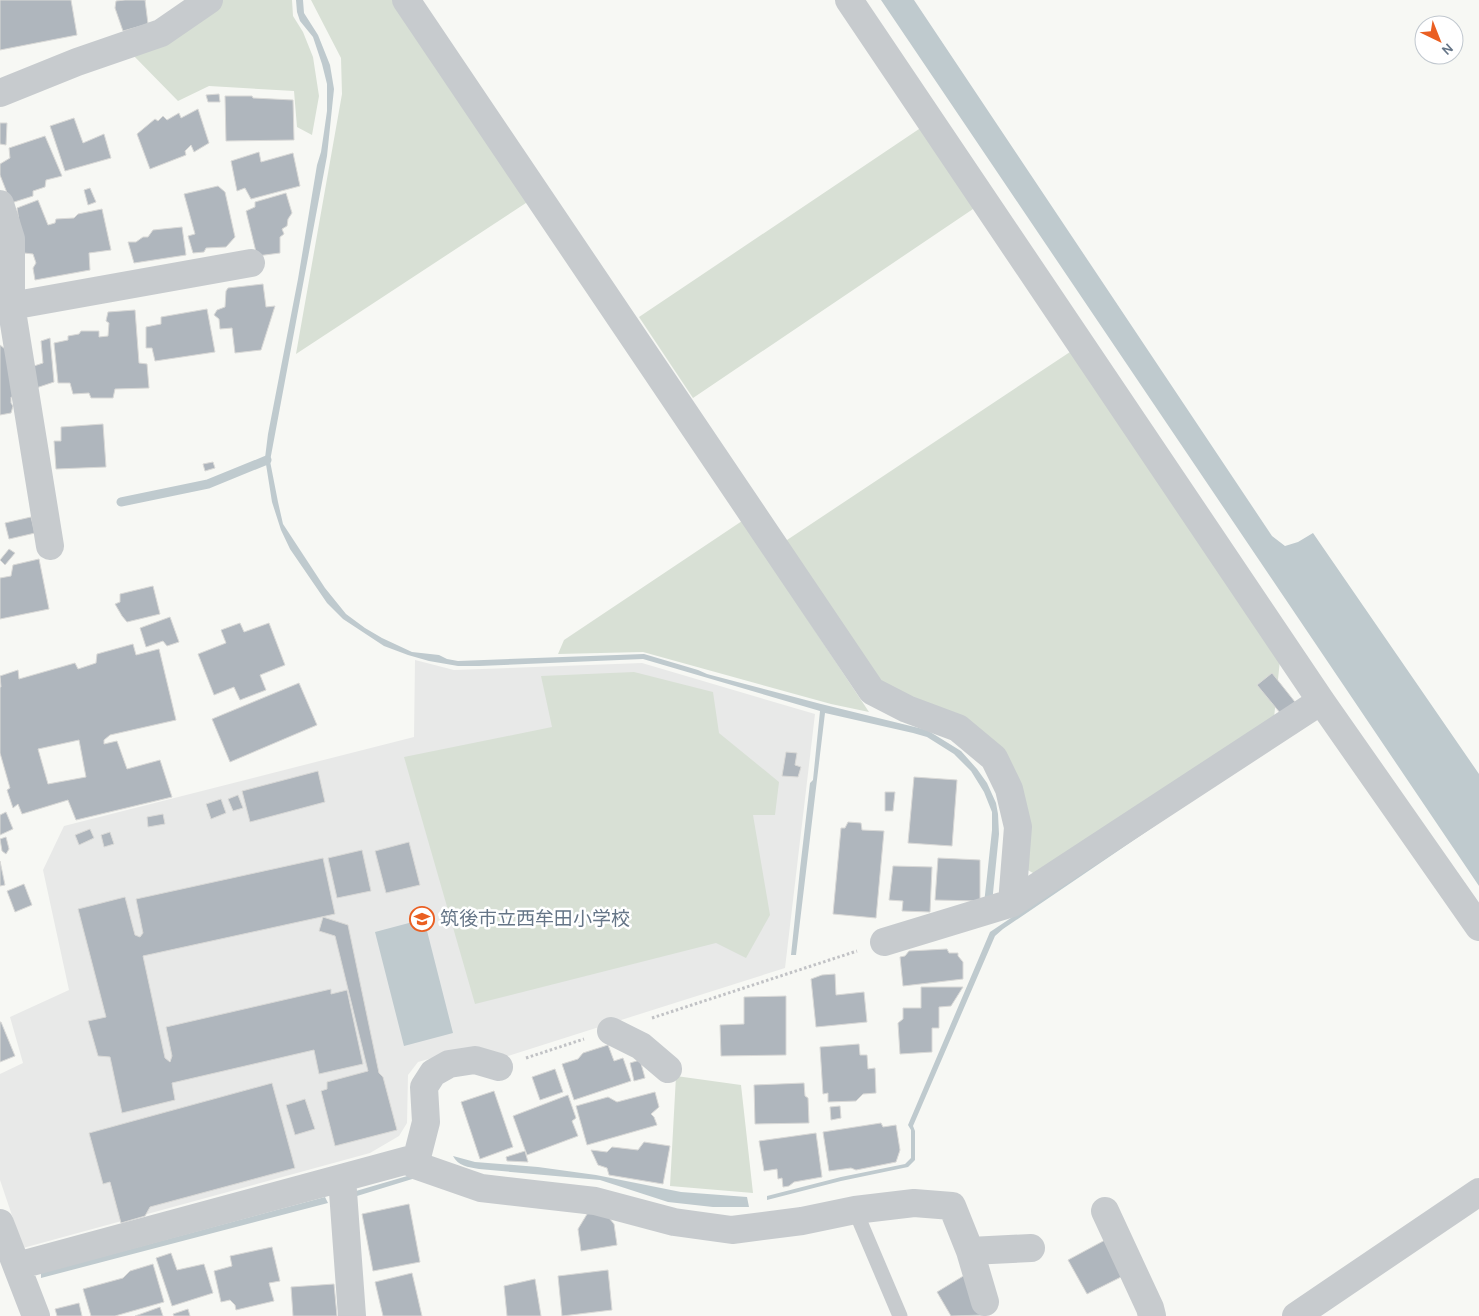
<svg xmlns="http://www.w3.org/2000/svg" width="1479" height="1316" font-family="Karla,'Noto Sans JP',sans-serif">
<rect width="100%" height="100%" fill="#f7f8f4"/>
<!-- built -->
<path fill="#e8e9e8" d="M415 660 454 670 642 663 815 714 785 968 495 1060 461 1050 418 1062 408 1075 407 1123 399 1136 370 1153 23 1248 0 1180V1074L23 1063 10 1017 69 990 43 870 64 826 414 737Z"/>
<!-- green -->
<path fill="#d8e0d5" d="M218 0H292L293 16 303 32 313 57 319 96 312 135 297 127 294 91 209 86 178 101 131 53Z
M311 0H395L529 201 296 354 342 94 341 58Z
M922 127 976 207 693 398 639 317Z
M1073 350 1280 660 1274 718 1040 877 1026 869 1005 758 880 688 784 542Z
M742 521 869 712 831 704 643 652 558 654 564 640Z
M634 672 713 692 719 733 779 782 775 815H753L770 915 746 958 716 943 475 1004 404 757 552 727 541 676Z
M676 1076 741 1085 753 1193 670 1186Z"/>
<!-- water -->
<path fill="#bfcace" d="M296 0H303L304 13 318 35 330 65 334 89 327 156 270 461 278 502 283 524 325 588 346 614 365 628 382 638 412 652 439 655 447 659 458 661 644 654 698 670 707 674 821 704 927 730 961 751 977 769 987 783 996 803 998 814 999 834 992 903 984 904 992 830V812L984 792 971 771 954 754 927 737 913 733 825 713 796 955H791L800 869 810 783 813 780 820 711 643 659 479 666H458L429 661 408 655 384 646 343 619 327 603 290 549 281 530 272 502 265 458 268 434 298 279 317 165 321 152 324 132 327 111V84L322 64 313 37 300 21 297 12Z
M881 0H914L1272 536 1285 546 1298 542 1313 533 1479 774V886Z
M1195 794 1181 808 1003 929 995 936 913 1126 915 1131V1160L908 1167 841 1181 767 1200V1196L841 1177 905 1164 911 1158V1130L908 1125 990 932Z
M424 919 453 1033 404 1046 375 932Z
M453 1156 475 1162 538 1167 596 1175 681 1192 747 1197 749 1207H713L668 1202 600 1180 479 1169C468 1167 458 1166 453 1156Z
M421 1172 422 1176 357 1196 356 1191Z
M325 1197 328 1203 41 1278V1273Z"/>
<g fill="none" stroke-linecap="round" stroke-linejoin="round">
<!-- stream -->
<path stroke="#bfcace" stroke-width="9" d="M121 502 208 484 267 460"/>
</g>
<!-- building -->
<path fill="#afb6bd" stroke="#d9d9d7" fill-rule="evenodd" d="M0 0H71L77 35 0 50Z
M125 0H146H145L148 24 123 31 115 8 116 1Z
M219 94 220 102H208L206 95Z
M225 96H252L253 98 293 100 294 140 226 141Z
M198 109 209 143 194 152 191 145 185 151 186 155 150 169 137 134 155 119 158 121 163 116 167 120 179 113 181 118Z
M74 118 83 143 104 134 111 158 65 171 50 126Z
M0 123H7L6 145 0 144Z
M45 136 62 176 46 180 45 187 33 191V196L11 203 0 175V164L10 158 9 148Z
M259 152 261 162 293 153 300 186 251 199 245 188 237 191 231 161Z
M218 186 225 192 235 237 226 247 206 248 204 252 193 253 188 236 195 234 184 194Z
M90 188 96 202 88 205 84 190Z
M286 193 292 213 288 219 287 226 282 229 284 234 280 237V253L257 256 246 211 255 207V202Z
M38 200 48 225 55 223 56 219 74 218 78 214 102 209 111 250 89 253 90 270 35 280 33 268 36 263 33 254 24 253 17 208Z
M182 227 186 255 134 263 128 242H136L143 237H148L153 230Z
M263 284 266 307 275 306 261 350 235 353 232 328 220 329 219 319 214 315 217 310 225 307 226 291 228 288Z
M207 309 215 352 155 361 152 348H146V327L161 324V317Z
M135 310 139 363 147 364 149 388 115 389 113 398H91L89 393 73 394 70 383H58L54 343 68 340V336L79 334 81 331H99V337L108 336 109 323 106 321 108 312Z
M50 338 54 382 33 389 28 368 43 363 41 341Z
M0 345 5 349 15 398 11 397V403L13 406 11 413 0 415Z
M103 424 106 467 56 469 54 441H61V427Z
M213 462 215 468 205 471 203 464Z
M31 517 35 533 9 539 5 523Z
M9 549 15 553 5 565 0 560Z
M39 559 49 609 0 619V578L11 576 13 565Z
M153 586 160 614 127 622 122 616 115 604 120 602V594Z
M170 617 179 642 167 646 163 641 146 647 140 628Z
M240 623 244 632 269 623 285 665 260 675 266 690 240 700 234 687 214 695 198 654 226 643 221 630Z
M133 644 136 655 159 649 176 720 110 735 104 740V744L117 741 127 769 160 760 172 797 76 820 68 800 22 814 18 804 13 808 7 790 10 788 0 753V687H1L0 676 18 670 19 679 75 663 78 669 96 663 97 654ZM79 740 86 777 48 784 38 749Z
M1272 673 1295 702 1281 714 1257 685Z
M299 683 317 725 230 762 212 719Z
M786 752 797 753 795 765 801 767 798 777 782 776Z
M318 771 325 802 250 822 242 791Z
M914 777 957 780 952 846 908 843Z
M885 792H895L893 811H885Z
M238 795 243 808 233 811 228 799Z
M221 799 226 813 211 819 206 804Z
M6 812 13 829 0 835V815Z
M163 814 165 824 148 827 147 817Z
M848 822 861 823 862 830 884 831 876 918 833 914 841 828H845Z
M90 829 94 838 79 845 75 835Z
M110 832 114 844 104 847 101 835Z
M6 837 9 849 6 854 2 851 0 839Z
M409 842 420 885 386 893 375 851Z
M362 850 371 891 337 898 328 858Z
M323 858 335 914 143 956 165 1058 170 1062 172 1056 166 1027 331 989V994L347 990 363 1064 319 1074 314 1050 172 1083 175 1100 122 1113 110 1057 98 1056 88 1021 106 1017 78 909 125 897 135 935 140 937 143 933 136 899Z
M938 858 980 860V901L935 900Z
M0 861 5 885 0 886Z
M893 866 932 867 930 912 902 911 903 901 889 900Z
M24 884 32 905 15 912 7 891Z
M323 917 348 925 379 1073 383 1077 397 1130 335 1146 321 1091 327 1089V1082L368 1071 335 936 319 931Z
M947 949 949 953H958V956L963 962V979L903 986 900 957 905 956 909 951Z
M835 974 836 995 864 992 867 1022 816 1027 811 979 822 975Z
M921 987H963L951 1006 939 1007V1028H932V1052L900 1054 898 1023 903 1019V1008H921Z
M786 996V1055L721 1056 720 1025 744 1024V997Z
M0 1022H1L15 1056 0 1062Z
M859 1044 860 1055H867L868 1069 875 1068 876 1093 863 1094 856 1101 828 1102V1093L823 1094 820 1047Z
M608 1045 614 1061 623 1058 631 1081 574 1100 562 1064 578 1059 583 1053Z
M640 1060 645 1078 634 1081 630 1063Z
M555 1069 563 1092 540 1100 532 1077Z
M272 1083 295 1168 150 1207 145 1216 121 1223 110 1182 103 1184 89 1133Z
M804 1083 805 1096 808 1098 809 1123 755 1124 754 1085Z
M494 1091 513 1147 480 1159 461 1102Z
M655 1092 659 1107 651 1114 654 1117 657 1125 587 1145 576 1106 608 1097 617 1102Z
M568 1095 576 1118 572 1121 578 1136 527 1155 513 1116Z
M305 1099 315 1129 295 1135 286 1105Z
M840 1106 841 1118 831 1120 830 1107Z
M881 1123 883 1127 896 1125 900 1150 896 1162 856 1170 851 1168 829 1171 823 1132Z
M816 1133 822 1177 794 1182 789 1186 783 1187 782 1178 778 1179 777 1169 764 1171 759 1141Z
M644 1142 670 1146 663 1184 609 1175 607 1168 598 1165 591 1150 607 1152 612 1147 638 1150Z
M525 1151 528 1162 507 1161 506 1157Z
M595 1201 614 1224 617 1245 581 1251 578 1229Z
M409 1204 420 1262 373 1271 362 1214Z
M1107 1239 1125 1275 1087 1294 1068 1260Z
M272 1247 280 1281 269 1283 274 1301 236 1310 235 1305 230 1300 221 1302 214 1271 232 1266 230 1256Z
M171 1253 177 1270 204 1264 213 1293 172 1306 156 1258Z
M153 1264 164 1302 115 1316H91L83 1289 123 1278 130 1271Z
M608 1270 612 1310 562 1316 558 1276Z
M412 1273 422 1316H383L375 1282Z
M965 1275 984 1315 951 1316 937 1292Z
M535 1279 541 1316H507L504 1286Z
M334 1284 337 1316H293L291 1287Z
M79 1303 82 1316H57L55 1309Z
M160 1307 163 1316H135Z
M188 1309 190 1316H174L173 1314Z"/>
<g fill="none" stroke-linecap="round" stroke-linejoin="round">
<!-- path -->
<path stroke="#c1c2c5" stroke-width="3" stroke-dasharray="2.5 2.5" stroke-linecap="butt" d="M652 1018 857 951
M526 1058 584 1039"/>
<!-- lane -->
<path stroke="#c7cbce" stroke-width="15" d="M855 1210 900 1316"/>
<!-- street -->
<path stroke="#c7cbce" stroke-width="28" d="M406 0 872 691 907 709 958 728 994 758 1009 789 1018 827 1012 903
M849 0 1321 701 1479 927
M0 93 77 62 161 33 209 0
M0 204 11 239V305L50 546
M0 308 251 263
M884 942 1012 903 1321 701
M611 1031 641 1046 668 1069
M415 1165 426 1122 424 1087 433 1073 449 1064 475 1060 499 1067
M342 1178 352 1316
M1105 1211 1150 1308 1152 1316
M0 1223 36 1316
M970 1251 1031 1248
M17 1266 408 1160 415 1165 481 1188 595 1201 674 1222 732 1230 802 1221 855 1210 914 1203 952 1206 970 1251 985 1302
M1296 1316 1479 1192"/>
</g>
<!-- icons -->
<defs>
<symbol id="school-ring" viewBox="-11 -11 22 22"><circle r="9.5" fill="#fff" stroke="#ea5f22" stroke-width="1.5"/><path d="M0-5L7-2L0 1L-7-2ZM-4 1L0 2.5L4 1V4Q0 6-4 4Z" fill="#ea5f22"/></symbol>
</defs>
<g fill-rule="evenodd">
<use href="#school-ring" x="408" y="905" width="28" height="28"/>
</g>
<g text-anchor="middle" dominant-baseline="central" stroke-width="5" stroke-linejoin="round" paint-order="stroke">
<!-- poi labels -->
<g font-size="19" fill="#657587" stroke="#fff" text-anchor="start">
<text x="440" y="919">筑後市立西牟田小学校</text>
</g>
</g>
<!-- north arrow -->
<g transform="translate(1439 40) rotate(137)"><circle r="24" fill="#ffffff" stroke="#c1c8cf"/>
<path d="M0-4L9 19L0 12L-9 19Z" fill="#ea5f22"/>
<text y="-8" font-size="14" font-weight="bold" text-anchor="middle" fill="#657587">N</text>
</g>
</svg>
